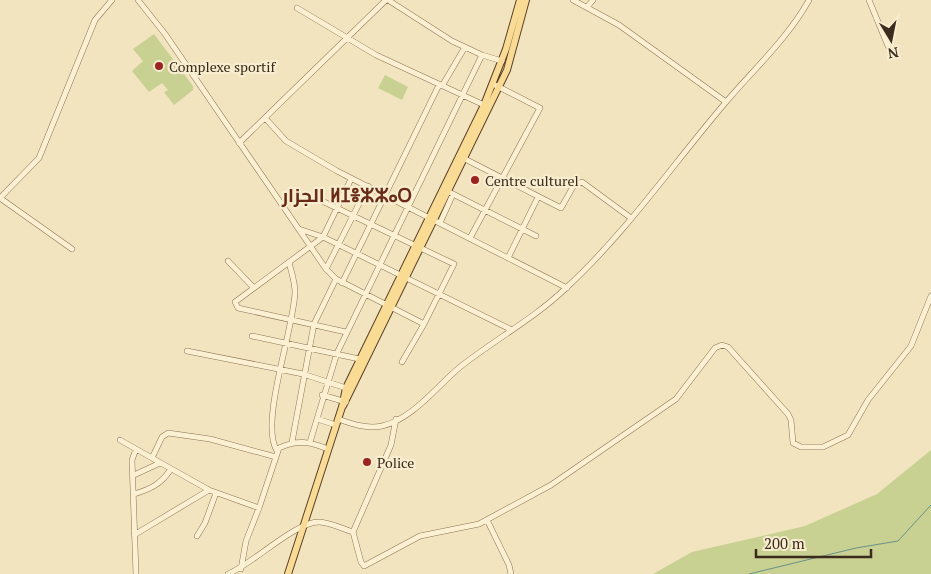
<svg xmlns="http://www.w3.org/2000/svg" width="931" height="574" font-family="'PT Serif',Cairo,'Noto Sans Tifinagh',serif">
<rect width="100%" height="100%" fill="#f2e4bf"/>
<!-- green -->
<path fill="#c8d192" d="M154 34 193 86V90L174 105 164 92 168 90 162 83 149 92 132 71 143 61 133 49Z
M385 75 408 87 402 100 378 88Z
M931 450V574H653L692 552 805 526 877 494Z"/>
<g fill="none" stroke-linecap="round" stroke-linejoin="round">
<!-- stream -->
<path stroke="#699288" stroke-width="1" d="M749 574 856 548 898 541 931 505"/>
<defs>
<path id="minor" d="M138 0 165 34 326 269 336 279 424 324
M388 0 452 41 482 55
M573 0 619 25 726 102
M869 0 888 46
M587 7 593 0
M297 8 376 55 484 105
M442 86 465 47
M266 119 286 141 337 171 567 288
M239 143 386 0
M461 157 561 208 574 185 582 182 631 218
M447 191 536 236
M0 198 39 158 95 20 112 0
M0 198 72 249
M320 200 454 264 424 324 402 362
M440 223 453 194
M299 229 323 237 510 329
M470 238 540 108 493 84
M508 258 538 197
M228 261 254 288
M326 269 368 186
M342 283 439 85
M346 332 238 308 235 302 323 237 351 179
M252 336 364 360
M187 351 303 374 349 389
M322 395 346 402
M317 419 336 425
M338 419C352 424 366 429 382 426 413 419 437 386 460 367 494 340 535 318 566 288 626 233 673 164 726 102 754 69 788 38 809 0
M120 440 209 490 259 508
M292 442 314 324 336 279
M310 442 337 353 482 55 502 61
M277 451C259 423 294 329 295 292 295 282 291 271 289 262
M152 458 162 437 168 433 210 439 276 457
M134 475 160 463
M134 494C151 489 161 484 171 469
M487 520 509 565 511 574
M353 532 391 445 396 419
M134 535 209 490
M197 536 205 523 216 493
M241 569 246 541 259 508 279 448C298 439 310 442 328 449
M136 574 132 460 136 449
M228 574C254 563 295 522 319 522 329 522 343 529 353 532L361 562 364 566 420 536 479 524 551 485 676 399 715 348 722 345 728 347 788 414 791 420 793 443 801 447H823L848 435 868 400 911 346 931 296"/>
<path id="major" d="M343 406 507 70 526 0
M288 574 342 407 346 388 484 105 506 49 520 0"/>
</defs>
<!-- minor casing -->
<use href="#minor" stroke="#8c7456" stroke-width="6"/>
<!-- major casing -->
<use href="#major" stroke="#59412b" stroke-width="8"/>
<!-- minor -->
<use href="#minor" stroke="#fcf0d3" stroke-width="5"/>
<!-- major -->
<use href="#major" stroke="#f9db93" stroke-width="6"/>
</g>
<!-- markers -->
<g fill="#a02220" stroke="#f8edcf" stroke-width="2">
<circle cx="159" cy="66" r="5"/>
<circle cx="475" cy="180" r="5"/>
<circle cx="367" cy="462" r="5"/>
</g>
<g text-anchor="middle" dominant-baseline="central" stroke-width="4.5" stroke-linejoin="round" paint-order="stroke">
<!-- poi labels -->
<g font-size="14" fill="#3a2b1c" stroke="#f8edcf" text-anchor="start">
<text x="169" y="66">Complexe sportif</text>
<text x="485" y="180">Centre culturel</text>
<text x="377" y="462">Police</text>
</g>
<!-- district labels -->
<g font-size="19" font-weight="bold" fill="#6b2a17" stroke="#f8edcf">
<text x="347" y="194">الجزار ⵍⵊⴻⵣⵣⴰⵔ</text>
</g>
</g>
<!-- north arrow -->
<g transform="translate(891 40) rotate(170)" stroke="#f8edcf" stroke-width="4" paint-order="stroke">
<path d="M0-4L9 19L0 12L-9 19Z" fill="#3a2b1c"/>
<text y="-8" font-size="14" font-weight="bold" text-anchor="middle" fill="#3a2b1c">N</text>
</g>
<!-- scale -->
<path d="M756 549v8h115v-8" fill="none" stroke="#3a2b1c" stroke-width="2.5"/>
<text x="764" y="549" font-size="15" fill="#3a2b1c" stroke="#f8edcf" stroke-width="4" paint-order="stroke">200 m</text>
</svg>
